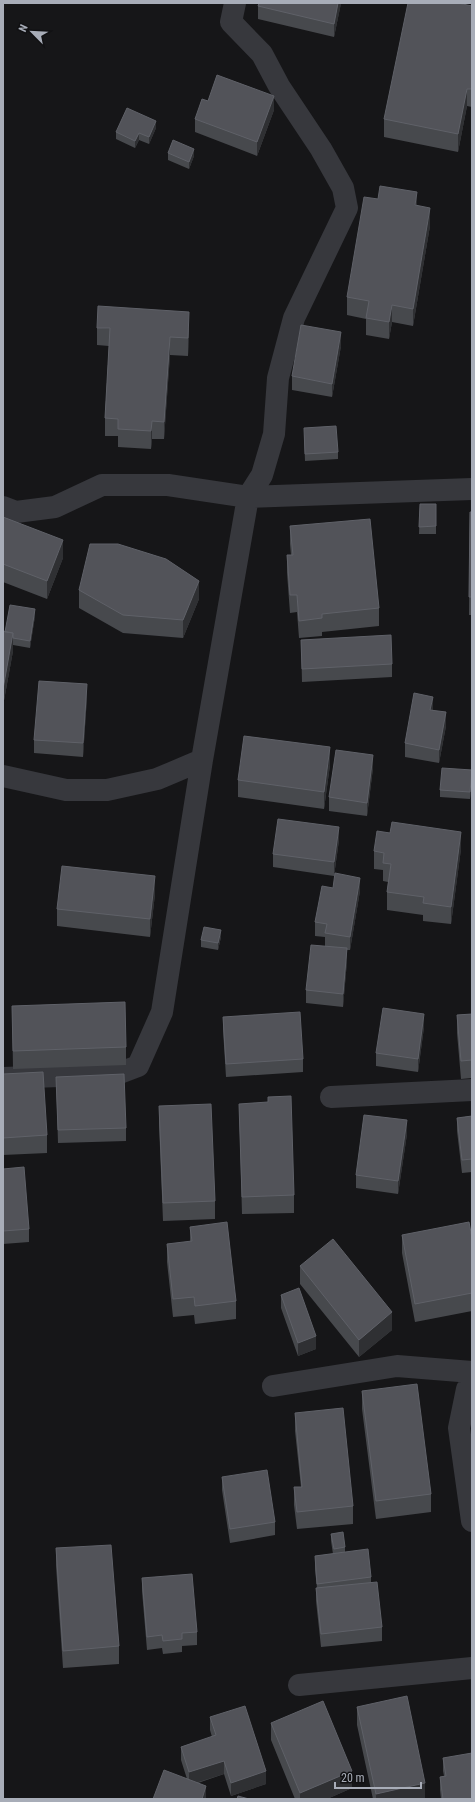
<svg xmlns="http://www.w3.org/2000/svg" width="475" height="1802" font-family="'Roboto Condensed',sans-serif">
<rect width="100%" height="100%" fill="#161618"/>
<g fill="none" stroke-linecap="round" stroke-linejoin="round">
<!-- street -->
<path stroke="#37383d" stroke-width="22" d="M3 507 16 512 55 507 102 485H168L248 497 262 475 274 434 278 378 294 318 347 208 343 188 321 149 279 86 262 54 231 22 235 3
M3 776 66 790H107L157 779 202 760
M3 1078 117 1074 138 1066 162 1012 202 760 248 497 472 489
M331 1097 472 1090
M472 1384 467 1389 459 1428 472 1521
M273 1386 397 1366 472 1372
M299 1685 472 1668"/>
</g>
<!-- wall -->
<path fill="#47494d" d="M341 3 334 37 258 19V6Z
M472 6V107L467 106 458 152 384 137V119Z
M208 101 274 110 257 156 195 132V119Z
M156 128 149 144 139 140 135 148 116 139V132Z
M168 153 194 156 189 169 168 160Z
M417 206 430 226 413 326 392 322 389 339 366 335V319L347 315V297Z
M97 328 189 329 188 356 170 355 164 439H152L151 449 118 447V436H105V418L109 346 97 345Z
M341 346 332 397 292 390V376Z
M304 435 338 452V459L305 461Z
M420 504H436V534H419Z
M470 512H472V615H469Z
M3 517 63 558 47 599 3 582Z
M290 526 379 608V626L322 632V636L299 638 297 612 290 613 287 573V555H291L290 544Z
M79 590 199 599 183 638 123 633 79 608Z
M35 616 30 648 13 645V651L3 706V631L5 632Z
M301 640 392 664V677L302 682Z
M87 697 83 757 34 753V740Z
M433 710 446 726 439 763 405 757V743Z
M330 765 324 809 238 797V780Z
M373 768 367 816 329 811V797Z
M472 778 470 799 440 797V790Z
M339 840 334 876 273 867V854Z
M461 849 451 924 423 921V915L387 910V892L388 882 383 881V870L374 869V851Z
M333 888 360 891 350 950H347V961L343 1007 306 1003V990L325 946V937L315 936V922Z
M155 894 150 937 57 926V909Z
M221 937 218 950 201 947V940Z
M12 1006 126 1047V1065L13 1069Z
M472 1014V1078L461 1079 457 1033V1015Z
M223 1017 303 1059V1072L226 1077 223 1030Z
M424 1027 418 1072 376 1066V1053Z
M3 1074 47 1135V1153L3 1155Z
M56 1077 126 1128V1141L58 1143Z
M239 1104 294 1195V1213L242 1214Z
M159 1106 215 1201V1219L163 1221 159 1124Z
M472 1116V1172L462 1173 457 1131V1118Z
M407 1134 398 1194 356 1188V1175Z
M3 1169 29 1229V1242L3 1244Z
M190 1227 236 1301V1319L195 1324 194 1315 173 1317 167 1262V1244L190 1242Z
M402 1235 472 1238V1311L415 1322 402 1253Z
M300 1266 392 1330 359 1357 300 1284Z
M281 1295 316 1349 298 1356 281 1308Z
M362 1391 431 1494V1512L376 1519 362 1409Z
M295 1413 353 1506V1524L297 1529 294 1505V1487H301L295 1431Z
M222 1477 275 1522V1535L230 1543 222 1490Z
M331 1534 345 1547V1552L371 1577V1582L382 1627V1641L321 1647 316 1601V1588H317L315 1570V1556L333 1554 331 1541Z
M56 1548 119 1646V1664L63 1668 56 1566Z
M142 1578 197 1632V1645L182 1646V1652L163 1654 162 1648 147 1650 142 1591Z
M357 1707 425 1799H373L357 1725Z
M210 1717 266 1784 231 1796 224 1774 198 1783 206 1799 187 1779 181 1760V1747L212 1737 210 1730Z
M271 1723 352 1788 327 1799H295L271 1740Z
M443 1758 472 1799H441L440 1790V1777L444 1776 443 1771Z"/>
<!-- shaded-wall -->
<path fill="#2f3033" d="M338 3H341V4L334 37V24Z
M467 89V106L458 152V134Z
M274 96V110L257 156V142Z
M156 121V128L149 144V137Z
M139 133V140L135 148V141Z
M194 149V156L189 169V162Z
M417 192V210L415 205Z
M430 208V226L413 326V309Z
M392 305V322L389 339V322Z
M189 312V329L188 356V338Z
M341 332V346L332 397V384Z
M170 337V355L164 439V422Z
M152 421V439L151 449V431Z
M63 540V558L47 599V581Z
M199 581V599L183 638V620Z
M35 609V616L30 648V641Z
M13 633V651L3 706V689Z
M87 684V697L83 757V743Z
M433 697V710H430Z
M446 712V726L439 763V750Z
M330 747V765L324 809V792Z
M373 755V768L367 816V803Z
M472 770V778L470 799V792Z
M339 827V840L334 876V862Z
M461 832V849L451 924V907Z
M155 876V894L150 937V919Z
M360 878V891L350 950V937Z
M221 930V937L218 950V943Z
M347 948V961L343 1007V994Z
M424 1014V1027L418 1072V1059Z
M407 1120V1134L398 1194V1181Z
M392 1312V1330L359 1357V1340Z
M316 1336V1349L298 1356V1343Z
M224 1761V1774L189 1785V1772Z
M266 1771V1784L231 1796V1783Z
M352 1771V1788L327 1799H300V1793Z
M425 1783V1799H376V1794Z
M206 1786V1799H202Z"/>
<!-- building -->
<path fill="#525359" stroke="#5f6168" d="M259 3H338L334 24 258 6Z
M408 3H458L472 6V89H467L458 134 384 119Z
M217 75 274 96 257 142 195 119 202 99 208 101Z
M127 108 156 121 149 137 139 133 135 141 116 132Z
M173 140 194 149 189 162 168 153Z
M380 186 417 192 415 205 430 208 413 309 392 305 389 322 366 318 369 301 347 297 364 197 378 199Z
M98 306 189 312 188 338 170 337 164 422 152 421 151 431 118 429V419L105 418 110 328H97Z
M301 325 341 332 332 384 292 376Z
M336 426 338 452 305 454 304 428Z
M420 504H436V526L419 527Z
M470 512H472V597H469Z
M3 517 63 540 47 581 3 564Z
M370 519 379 608 322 614V618L299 621 297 595H290L287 555H293L290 526Z
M90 544H118L166 559 199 581 183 620 123 615 79 590Z
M10 605 35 609 30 641 13 638V633L5 632Z
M3 631 13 633 3 689Z
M391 635 392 664 302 669 301 640Z
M39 681 87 684 83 743 34 740Z
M414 693 433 697 430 710 446 712 439 750 405 743Z
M244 736 330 747 324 792 238 780Z
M336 750 373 755 367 803 329 797Z
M442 768 472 770 470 792 440 790Z
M278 819 339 827 334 862 273 854Z
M392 822 461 832 451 907 423 903 424 897 387 892 391 864 383 863 384 853 374 851 377 831 390 833Z
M62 866 155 876 150 919 57 909Z
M335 873 360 878 350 937 325 933 327 924 315 922 322 886 333 888Z
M204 927 221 930 218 943 201 940Z
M311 945 347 948 343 994 306 990Z
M125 1002 126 1047 13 1051 12 1006Z
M383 1008 424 1014 418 1059 376 1053Z
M300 1012 303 1059 226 1064 223 1017Z
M472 1014V1060L461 1061 457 1015Z
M43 1072 47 1135 3 1138V1074Z
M124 1074 126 1128 58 1130 56 1077Z
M291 1096 294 1195 242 1197 239 1104 268 1102V1097Z
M211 1104 215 1201 163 1203 159 1106Z
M364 1115 407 1120 398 1181 356 1175Z
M472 1116V1159L462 1160 457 1118Z
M24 1167 29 1229 3 1231V1169Z
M227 1222 236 1301 195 1306 194 1297 173 1299 167 1244 192 1241 190 1227Z
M469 1222 472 1238V1293L415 1304 402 1235Z
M333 1239 392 1312 359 1340 300 1266Z
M299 1288 316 1336 298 1343 281 1295Z
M417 1384 431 1494 376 1501 362 1391Z
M343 1408 353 1506 297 1512 294 1487H302L295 1413Z
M267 1470 275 1522 230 1529 222 1477Z
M343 1532 345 1547 334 1549 331 1534Z
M111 1545 119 1646 63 1651 56 1548Z
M368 1549 371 1577 317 1584 315 1556Z
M192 1574 197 1632 182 1633V1639L163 1641 162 1635 147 1637 142 1578Z
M377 1582 382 1627 321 1634 316 1588Z
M407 1696 425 1783 376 1794 357 1707Z
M323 1701 352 1771 300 1793 271 1723Z
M245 1706 266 1771 231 1783 224 1761 189 1772 181 1747 216 1735 210 1717Z
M472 1753V1799H443L440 1777 446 1776 443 1758Z
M164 1770 206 1786 202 1799H153Z
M238 1796 249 1799H237Z"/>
<!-- border -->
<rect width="475" height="1802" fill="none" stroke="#a8adb8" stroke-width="8"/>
<!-- north arrow -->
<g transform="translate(32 32) rotate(294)" stroke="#111113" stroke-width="3" paint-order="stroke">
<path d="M0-3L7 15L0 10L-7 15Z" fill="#a8adb8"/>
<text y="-6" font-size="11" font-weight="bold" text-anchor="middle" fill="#a8adb8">N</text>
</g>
<!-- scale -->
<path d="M335 1782v6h86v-6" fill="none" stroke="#a8adb8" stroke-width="2"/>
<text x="341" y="1782" font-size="12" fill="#a8adb8" stroke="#111113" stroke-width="3" paint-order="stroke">20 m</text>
</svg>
